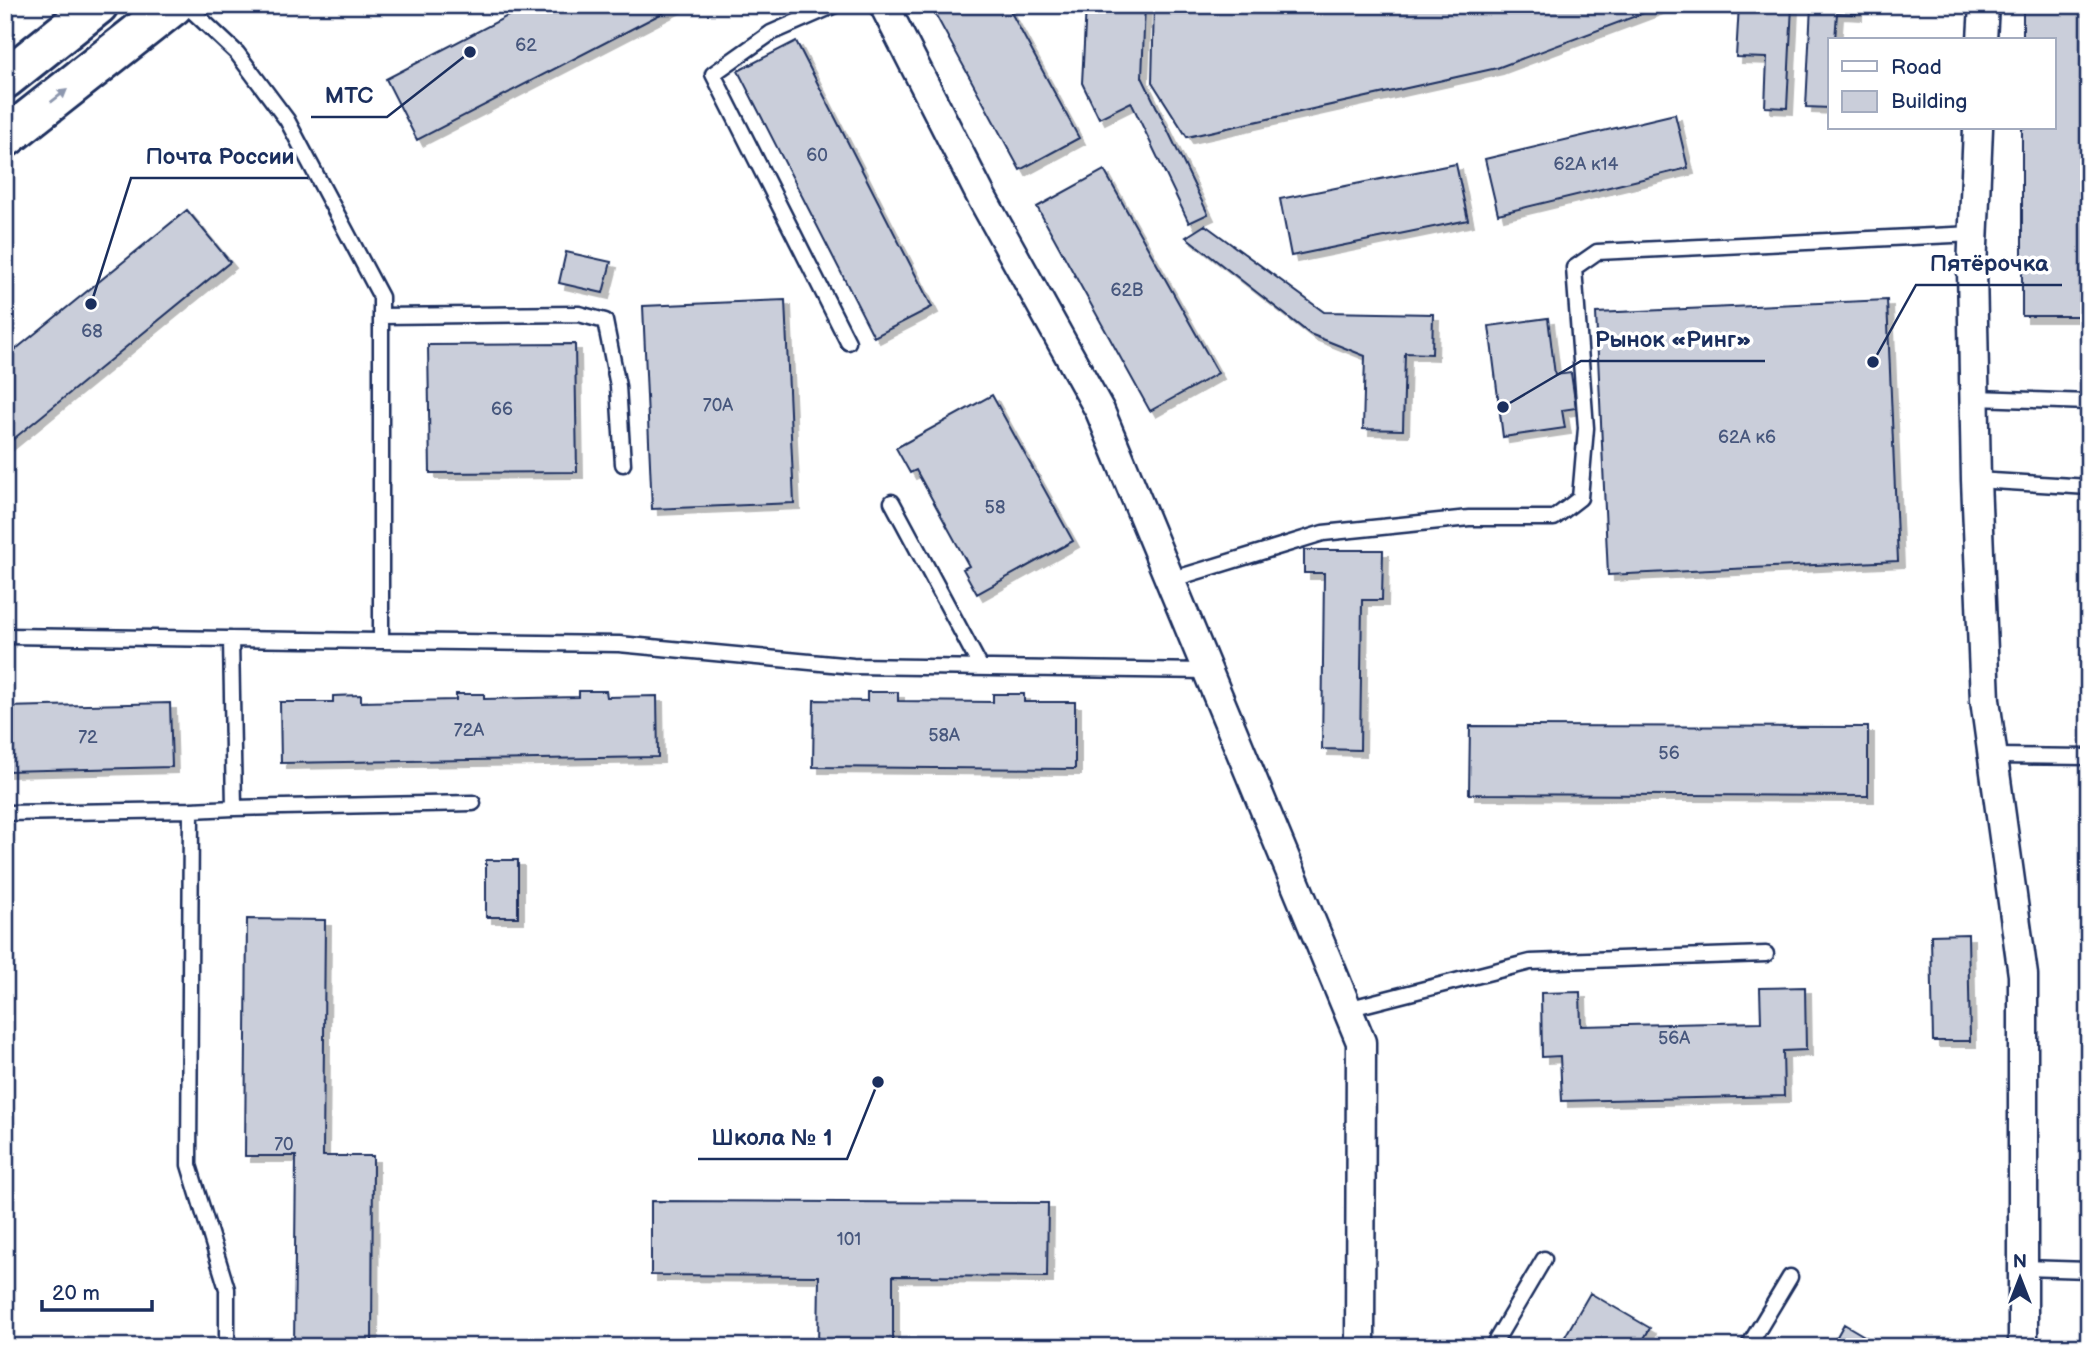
<svg xmlns="http://www.w3.org/2000/svg" width="2094" height="1352" font-family="'Balsamiq Sans',sans-serif">
<defs>
<filter id="shadow"><feDropShadow dx="6" dy="6" stdDeviation="0" flood-color="#0004"/></filter>
</defs>
<rect width="100%" height="100%" fill="#fff"/>
<filter id="ink" filterUnits="userSpaceOnUse"><feTurbulence type="fractalNoise" baseFrequency=".0143" numOctaves="2"/><feDisplacementMap in="SourceGraphic" scale="14" xChannelSelector="R" yChannelSelector="G"/><feConvolveMatrix kernelMatrix="1 2 1 2 8 2 1 2 1" color-interpolation-filters="sRGB"/></filter>
<g filter="url(#ink)">
<!-- building -->
<path fill="#caceda" stroke="#1b2f5e" stroke-width="2" filter="url(#shadow)" d="M529 5H678L417 140 386 79Z
M942 5H1007L1079 138 1020 170 933 10Z
M1086 5H1145L1142 77 1208 214 1189 223 1131 102 1099 118 1082 83Z
M1154 5H1665L1497 68 1187 137 1152 82Z
M1739 5H1792L1787 108 1765 107 1767 58 1736 57Z
M1811 5H1856V14L1837 13 1835 40H1830V108L1806 107Z
M2023 5H2089V316H2022V128H2054V40H2023Z
M796 41 932 307 874 337 738 71Z
M1675 114 1688 168 1498 214 1485 159Z
M1456 164 1468 220 1291 256 1280 199Z
M1104 170 1218 373 1150 411 1037 207Z
M187 210 230 262 5 446V358Z
M1205 225 1324 312 1433 314 1432 354 1405 353 1403 430 1363 429 1365 356 1310 334 1186 237Z
M566 252 611 262 603 293 559 283Z
M785 300 794 503 652 509 643 306Z
M1887 300 1898 561 1608 575 1596 313Z
M1548 318 1555 375 1571 373 1576 408 1562 410 1565 428 1503 437 1489 326Z
M575 344 577 472 430 473 428 345Z
M992 395 1073 541 977 594 963 569 969 566 916 470 910 473 896 448Z
M1304 550H1383L1382 600H1362L1360 750 1322 749 1324 573H1304Z
M579 691H606L607 697 657 696 658 757 281 763 280 702H333V696L361 695V702L456 700V694H484V699L579 697Z
M867 692H898V701L993 702V694H1024V702H1075V769L813 767 814 700 867 701Z
M170 703 172 767 5 771V707Z
M1470 726 1868 727V796L1469 794Z
M486 860H518V917H486Z
M247 919 325 920 323 1156H373L372 1347H294L296 1156H245Z
M1968 934 1970 1041H1933L1931 935Z
M1805 987 1806 1050 1783 1051 1784 1096 1562 1101 1560 1056 1542 1057 1541 993 1580 992 1581 1026 1761 1022 1760 988Z
M651 1201 1048 1203 1047 1277 893 1276V1347H818L819 1276 651 1275Z
M1590 1293 1650 1328 1639 1347H1559Z
M1844 1324 1883 1347H1831Z"/>
<g fill="none" stroke-linecap="round" stroke-linejoin="round">
<defs>
<path id="lane" d="M186 5 237 53 287 120 381 297V641
M835 5 771 33 713 74 848 342
M381 316 579 314 605 321 618 386 623 464
M1975 398 2089 402
M1976 480 2089 487
M892 502 981 668
M1170 580 1323 533 1469 518H1554L1580 498 1586 428 1574 268 1597 252 1974 234
M5 636 231 639 234 808 191 810 189 1165 227 1289V1347
M231 639 619 644 853 666 1208 671
M1992 756 2089 757
M234 808 473 803
M5 813 191 810
M1347 1009 1530 962 1766 954
M2023 1268 2089 1270
M1492 1347 1544 1259
M1748 1347 1790 1277"/>
<path id="street" d="M884 5 982 198 1100 411 1361 1042 1360 1347
M1982 40 1984 5
M1978 128 1972 269 1976 480 1985 700 2023 975V1347"/>
<path id="secondary" d="M5 79 98 5
M5 138 174 5"/>
</defs>
<!-- lane casing -->
<use href="#lane" stroke="#1b2f5e" stroke-width="19"/>
<!-- street casing -->
<use href="#street" stroke="#1b2f5e" stroke-width="33"/>
<!-- secondary casing -->
<use href="#secondary" stroke="#1b2f5e" stroke-width="44"/>
<!-- lane -->
<use href="#lane" stroke="#fff" stroke-width="14"/>
<!-- street -->
<use href="#street" stroke="#fff" stroke-width="28"/>
<!-- secondary -->
<use href="#secondary" stroke="#fff" stroke-width="38"/>
</g>
<!-- one-way arrows -->
<defs><path id="oneway-solid" d="M-6-.8H1V-3.2L6.5 0L1 3.2V.8H-6Z" transform="scale(1.75)"/></defs>
<use fill="#8d97ae" href="#oneway-solid" transform="translate(59 96) rotate(-38)"/>
</g>
<g text-anchor="middle" dominant-baseline="central" stroke-width="7" stroke-linejoin="round" paint-order="stroke">
<!-- number labels -->
<g font-size="18" fill="#47577d">
<text x="526" y="45">62</text>
<text x="817" y="155">60</text>
<text x="1586" y="164">62А к14</text>
<text x="1127" y="290">62В</text>
<text x="92" y="331">68</text>
<text x="718" y="405">70А</text>
<text x="502" y="409">66</text>
<text x="1747" y="437">62А к6</text>
<text x="995" y="507">58</text>
<text x="469" y="730">72А</text>
<text x="944" y="735">58А</text>
<text x="88" y="737">72</text>
<text x="1669" y="753">56</text>
<text x="1674" y="1038">56А</text>
<text x="284" y="1144">70</text>
<text x="849" y="1239">101</text>
</g>
</g>
<!-- callouts -->
<path fill="none" stroke="#1b2f5e" stroke-width="2.5" d="M470 52L387 117H311M91 304L131 178H308M1873 362L1916 285H2062M1503 407L1581 361H1765M878 1082L847 1159H698"/>
<g fill="#1b2f5e" stroke="#fff" stroke-width="2.5">
<circle cx="470" cy="52" r="7"/>
<circle cx="91" cy="304" r="7"/>
<circle cx="1873" cy="362" r="7"/>
<circle cx="1503" cy="407" r="7"/>
<circle cx="878" cy="1082" r="7"/>
</g>
<g font-size="23" text-anchor="middle" font-weight="bold" fill="#1b2f5e" stroke="#fff" stroke-width="7" stroke-linejoin="round" paint-order="stroke">
<text x="349" y="103">МТС</text>
<text x="220" y="164">Почта России</text>
<text x="1989" y="271">Пятёрочка</text>
<text x="1673" y="347">Рынок «Ринг»</text>
<text x="772" y="1145">Школа № 1</text>
</g>
<!-- margin -->
<rect width="2094" height="1352" fill="none" stroke="#fff" stroke-width="28"/>
<rect x="14" y="14" width="2066" height="1324" fill="none" stroke="#1b2f5e" stroke-width="2.5" filter="url(#ink)"/>
<!-- legend -->
<rect x="1828" y="38" width="228" height="91" fill="#ffffff" stroke="#a4acbf" stroke-width="2"/>
<rect x="1842" y="61" width="35" height="10" fill="#ffffff" stroke="#a4acbf" stroke-width="2"/>
<text x="1891" y="74" font-size="21" fill="#1b2f5e">Road</text>
<rect x="1842" y="91" width="35" height="21" fill="#caceda" stroke="#a4acbf" stroke-width="2"/>
<text x="1891" y="108" font-size="21" fill="#1b2f5e">Building</text>
<!-- north arrow -->
<g transform="translate(2020 1278)" stroke="#ffffff" stroke-width="5" paint-order="stroke">
<path d="M0-5L12 26L0 18L-12 26Z" fill="#1b2f5e"/>
<text y="-10" font-size="19" font-weight="bold" text-anchor="middle" fill="#1b2f5e">N</text>
</g>
<!-- scale -->
<path d="M42 1300v10h110v-10" fill="none" stroke="#1b2f5e" stroke-width="3.5"/>
<text x="52" y="1300" font-size="21" fill="#1b2f5e" stroke="#ffffff" stroke-width="5" paint-order="stroke">20 m</text>
</svg>
